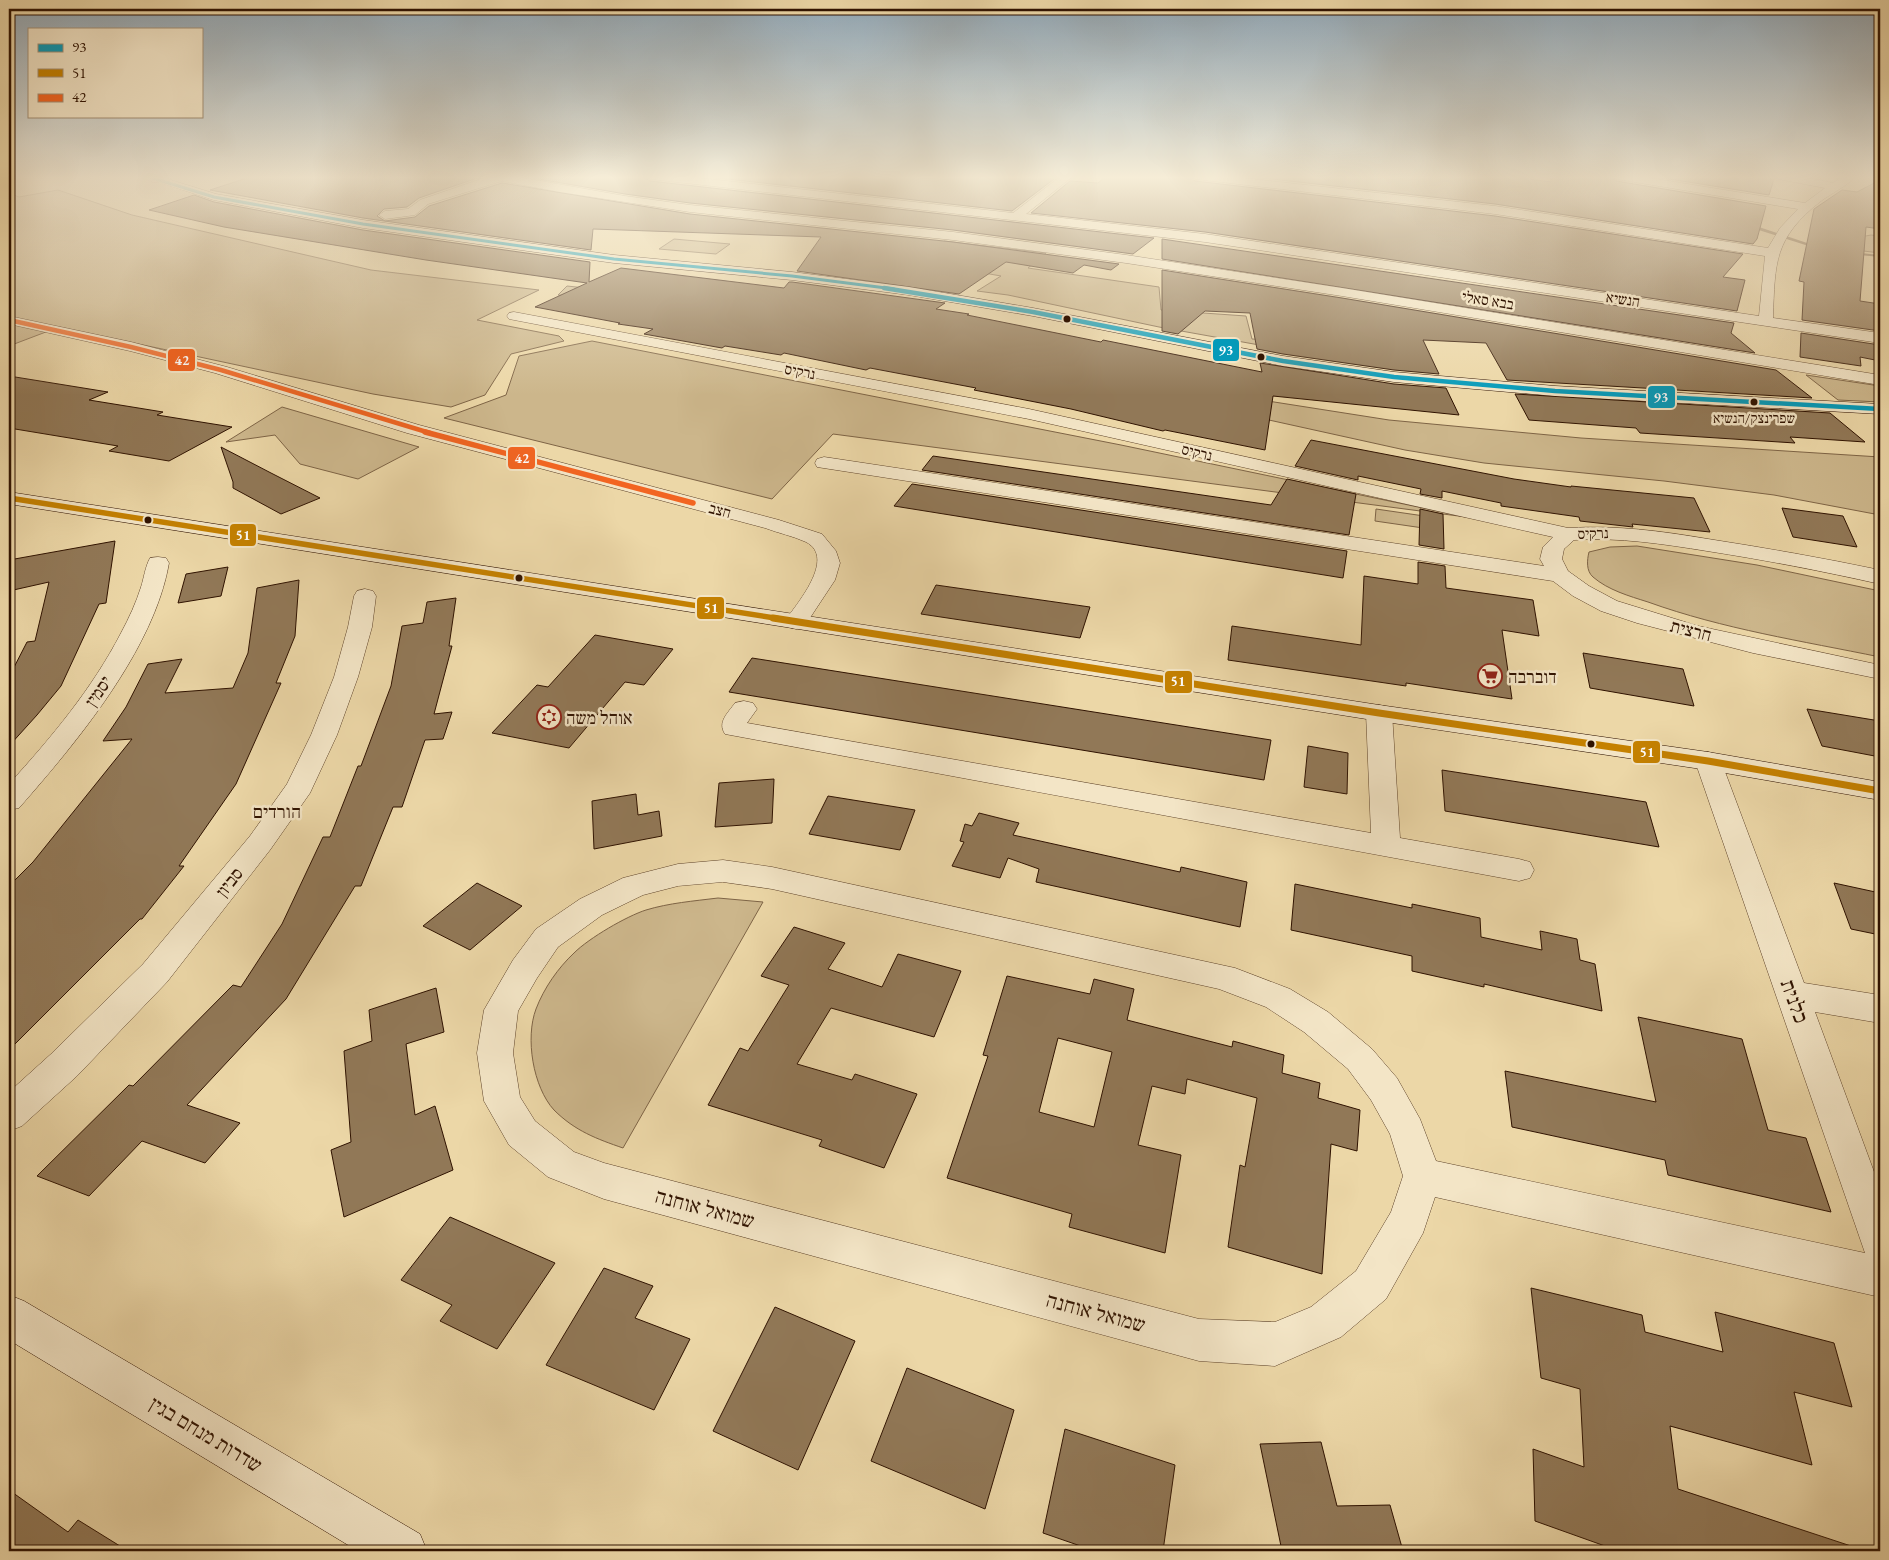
<svg xmlns="http://www.w3.org/2000/svg" width="1889" height="1560" font-family="'EB Garamond','Frank Ruhl Libre',serif">
<rect width="100%" height="100%" fill="#ecd7a7"/>
<filter id="stains"><feTurbulence type="fractalNoise" baseFrequency=".004" numOctaves="4"/><feColorMatrix values="0 0 0 0 .2 0 0 0 0 .09 0 0 0 0 .02 0 0 0 .5 -.17"/></filter>
<radialGradient id="worn" r=".72"><stop offset=".6" stop-color="#630" stop-opacity="0"/><stop offset="1" stop-color="#630" stop-opacity=".3"/></radialGradient>
<!-- green -->
<path fill="#ccb68b" stroke="#7e6446" d="M58 190 132 215 371 270 539 290 477 320 559 336 564 341 511 354 485 395 451 407 373 394 59 327 9 346V193L19 197Z
M1871 235 1880 236V253L1847 249 1855 238Z
M674 239 730 244 716 254 659 249Z
M944 241 1046 253 1028 268 1159 287 1161 310 1246 316 1252 339 1347 344 1276 348 1159 327 1008 295 977 291 1001 276 950 267Z
M567 286 755 306 1255 399 1389 420 1581 438 1880 457V481H1878L1880 486V515L1774 495 1664 481 1484 463 1405 450 1092 381 677 310 558 295Z
M592 341 1121 445 1466 517 833 434 772 499 444 418 506 395 519 356Z
M1806 375 1880 386V402L1838 400Z
M282 407 419 447 358 479 300 464 275 435 226 442Z
M1376 509 1438 518 1437 530 1375 521Z
M1637 546 1757 565 1880 591V657C1802 641 1723 629 1648 602 1629 596 1608 590 1593 577 1586 571 1587 560 1589 552L1610 547Z
M718 898 763 902 623 1148C597 1139 575 1131 554 1110 533 1087 525 1038 536 1009 544 988 558 968 574 953 589 938 627 916 646 910 669 903 694 901 718 898Z"/>
<g fill="none" stroke-linecap="round" stroke-linejoin="round">
<!-- stream -->
<path fill="#7a6042" fill-rule="evenodd" d="M1746 224H1750L1822 248 1818 249 1746 226Z
M1851 252 1880 255V257L1849 254Z"/>
</g>
<!-- building -->
<path fill="#917857" stroke="#2f1200" fill-rule="evenodd" d="M253 176H483L419 198 407 207 384 209 377 216 385 221 415 217 429 206 502 183 690 214 953 242 1119 264 1111 270 1084 265 1073 273 1006 262 959 294 797 271 821 237 593 229 591 250 363 218 210 190Z
M537 176H643L650 181 1154 238 1133 254 953 230 690 203 625 194 533 178Z
M701 176H1030L1054 179 1012 211Z
M1112 176H1188L1195 181 1495 216 1743 254 1723 277 1745 280 1737 311 1205 232 1031 213 1070 181 1098 183 1105 177Z
M1245 176H1507L1551 182V176H1609L1616 181 1766 206 1757 239 1753 244 1495 204Z
M1651 176H1771L1774 179 1769 195Z
M1880 180V229L1866 227 1860 301 1880 304V331L1802 320 1804 282 1799 281 1814 209 1842 190 1857 192Z
M194 195 214 202 363 230 590 262 589 282 621 268 784 288 789 282H792L945 303 936 309 969 314 967 315 1101 342 1103 340 1262 372 1260 363 1394 384 1446 388 1459 415 1273 396 1265 450 1165 430 1163 431 1071 409 974 390 976 388 870 368 866 370 784 353 781 355 725 346 722 348 644 334 653 329 618 324 620 323 535 307 587 283 426 260 224 227 149 210Z
M1162 239 1734 323 1731 333 1755 353 1162 259Z
M1162 270 1342 298 1776 370 1812 398 1507 380 1486 343 1423 340 1439 374 1394 370 1283 354 1257 349 1250 313 1205 311 1178 334 1162 331Z
M1801 333 1880 345V361L1860 357 1861 366 1800 357Z
M9 376 108 392 89 400 163 412 157 415 232 427 169 461 109 451 118 446 9 428Z
M1515 394 1830 413 1865 442 1790 437 1795 443 1640 433 1636 428 1529 420Z
M1311 440 1514 479 1571 487V486L1694 498 1710 532 1632 524 1633 527 1580 521 1579 517 1501 506V503L1442 491V498L1420 494 1421 489 1358 476V480L1295 466Z
M221 447 271 473 320 498 281 514 233 488V482Z
M933 456 1271 505 1287 479 1356 494 1349 535 922 470Z
M912 484 1347 551 1343 578 894 506Z
M1782 508 1843 516 1857 547 1793 537Z
M1420 509 1443 514 1444 549 1419 545Z
M115 541 106 603 99 604 61 686 37 715 9 746V677L27 642 35 641 49 582 9 591V560Z
M1418 562 1445 566 1446 588 1533 600 1539 636 1502 630 1512 699 1406 683V686L1228 660 1232 626 1361 645 1364 576 1418 584Z
M228 567 221 596 178 603 186 574Z
M299 580 295 636 276 683H281L236 784 179 866H184L142 919H140L9 1050V886L33 862 132 739 103 741 126 707 148 664 182 659 165 693 233 688 248 653 257 588Z
M936 585 1090 607 1080 638 921 614Z
M456 598 449 646H452L434 714 452 712 443 739 425 740 402 807H393L361 886H355L286 999 187 1105 240 1123 205 1163 142 1141 89 1196 37 1176 129 1085 133 1086 233 985 241 987 282 924 323 837H330L358 766H361L391 686 402 626 423 623 427 602Z
M595 635 673 649 644 685 625 682 569 748 492 733 537 685 548 687Z
M1583 653 1683 669 1694 706 1590 688Z
M752 658 1271 740 1264 780 729 692Z
M1807 709 1880 721V757L1822 746Z
M1308 746 1348 753 1347 794 1304 787Z
M1442 770 1646 802 1659 847 1445 811Z
M774 779 772 823 715 827 719 783Z
M636 794 638 815 659 811 662 836 594 849 592 801Z
M828 796 915 810 900 850 809 834Z
M979 813 1019 823 1013 835 1180 872 1181 867 1247 882 1240 927 1036 882 1039 869 1008 858 1000 878 952 866 964 842 960 841 965 824 972 826Z
M477 883 522 906 470 950 423 926Z
M1834 883 1880 893V935L1851 929Z
M1295 884 1412 908V904L1480 918 1481 937 1542 950 1540 931 1577 939 1580 960 1595 964 1602 1011 1484 984V987L1412 971V956L1291 930Z
M794 927 845 943 828 969 882 987 898 954 961 971 934 1037 831 1008 797 1064 852 1080 855 1074 917 1094 884 1168 819 1146 822 1140 708 1105 740 1048 748 1051 789 985 761 976Z
M1007 976 1090 994 1094 979 1134 989 1127 1020 1232 1047 1233 1041 1284 1055 1282 1073 1320 1083 1318 1098 1360 1110 1357 1151 1331 1144 1322 1274 1228 1247 1240 1165 1245 1167 1257 1098 1187 1079 1185 1094 1152 1086 1138 1145 1181 1155 1165 1253 1069 1227 1072 1214 947 1178 988 1056 983 1055ZM1058 1038 1112 1052 1094 1127 1039 1112Z
M436 988 444 1032 406 1044 415 1115 435 1106 453 1170 344 1217 331 1150 351 1142 344 1051 372 1041 369 1010Z
M1638 1017 1742 1039 1768 1130 1806 1138 1831 1212 1668 1175 1665 1160 1512 1127 1505 1071 1656 1102Z
M450 1217 555 1263 497 1349 440 1321 452 1305 401 1280Z
M604 1268 653 1286 635 1318 690 1339 654 1410 546 1365Z
M1531 1288 1642 1315 1645 1332 1723 1352 1715 1312 1834 1343 1852 1407 1794 1392 1812 1465 1670 1426 1678 1489 1851 1546 1850 1551H1619L1535 1521 1533 1449 1584 1467 1580 1389 1541 1378Z
M775 1307 855 1341 798 1470 713 1431Z
M907 1368 1014 1410 985 1509 871 1461Z
M1065 1429 1175 1465 1163 1551H1095L1043 1533Z
M1321 1442 1337 1506 1390 1505 1403 1551H1282L1260 1444Z
M9 1490 68 1532 78 1520 128 1551H9Z"/>
<g fill="none" stroke-linecap="round" stroke-linejoin="round">
<defs>
<path id="street" d="M157 176H176L160 182H152L151 180 152 178Z
M490 176H513L625 196 690 205 953 232 1126 255 1342 288 1880 375V385L1342 296 1126 263 953 240 690 212 560 192 502 181 428 204 415 215 385 219 379 215 385 211 408 209 420 200Z
M645 176H682L1013 213 1061 176H1073L1026 214 1205 234 1759 316 1765 256 1495 214 1195 179 1190 176H1226L1495 206 1768 248 1780 228 1798 209 1616 179 1611 176H1638L1805 203 1825 188 1778 179 1773 176H1798L1833 183 1843 176H1856C1847 186 1832 193 1821 201 1774 238 1775 262 1773 318L1880 333V343L1205 242 650 179Z
M514 312 1029 409 1568 528C1616 525 1661 531 1708 539 1766 548 1823 558 1880 570V584C1822 571 1765 560 1707 551 1663 544 1619 537 1574 540L1564 549 1562 559 1568 571 1589 586 1617 601 1698 626 1880 665V679L1753 653 1637 623 1601 611 1573 596 1553 581 817 467 815 463 817 459 824 457 1544 566 1540 559 1543 547 1553 537 1029 419 509 319 507 316 509 313Z
M9 316 131 342 227 367 419 425 779 520 822 534 836 551 840 563 835 580 804 627 796 629 788 627 784 622C796 605 837 558 806 542 793 536 778 533 765 528L407 433 215 373 130 351 9 324Z
M158 557 166 558 169 563C154 650 76 743 19 808L9 810V784C51 738 92 689 121 633 129 618 136 603 141 587 144 578 145 567 150 558Z
M365 589 373 591 376 596 372 627 358 677 337 735 310 793 270 850 167 982 77 1076 22 1126 9 1131V1092L51 1054 143 964 250 836 287 784 311 735 334 677 348 627 354 596 357 591Z
M744 701 753 703 757 709 747 723 1371 833 1366 713 1370 707 1379 705 1388 707 1392 713 1400 838 1519 859 1530 862 1534 870 1530 878 1519 881 725 734C717 722 728 713 735 703Z
M1708 752 1718 755 1721 761 1804 983 1880 995V1023L1815 1012 1880 1188V1297L1435 1197 1423 1233 1386 1299 1341 1337 1275 1366 1199 1361 604 1199 548 1177 509 1145 484 1101 477 1053 484 1010 513 960 536 929 580 899 623 878 678 864 723 860 772 867 1235 968 1290 989 1328 1012 1372 1049 1397 1078 1420 1119 1436 1161 1865 1253 1695 761 1698 755ZM723 882 772 889 1219 989 1266 1007 1304 1032 1348 1069 1371 1100 1390 1134 1403 1176 1391 1212 1356 1271 1311 1307 1275 1322 1199 1319 604 1163 574 1152 535 1121 520 1097 513 1053 518 1011 537 978 558 947 602 915 643 895 678 886Z"/>
<path id="secondary" d="M141 176H158L216 194 363 220 614 255 792 272 909 287 1033 308 1283 356 1394 372 1555 386 1880 404V414L1555 396 1394 382 1283 366 1033 316 909 295 792 280 614 263 363 228 214 200Z
M9 492 1379 705 1708 752 1880 782V800L1708 770 1379 721 9 504Z
M9 1295 24 1301 420 1534 427 1551H358L9 1340Z"/>
</defs>
<!-- street casing -->
<use href="#street" stroke="#5e432a" stroke-width="1"/>
<!-- secondary casing -->
<use href="#secondary" stroke="#2f1200" stroke-width="1"/>
<!-- street -->
<use href="#street" fill="#f3e5c6" fill-rule="evenodd"/>
<!-- secondary -->
<use href="#secondary" fill="#f3e5c6" fill-rule="evenodd"/>
<defs>
<path id="bus-1-far1" d="M146 176 214 197 363 224 614 259 792 276 894 289"/>
<path id="bus-1" d="M884 288 1033 312 1283 361 1394 377 1555 391 1880 409"/>
<path id="bus-2-far1" d="M9 498 781 619"/>
<path id="bus-2" d="M773 618 1379 713 1708 761 1880 791"/>
<path id="bus-3-far1" d="M9 320 131 347 221 370 430 433"/>
<path id="bus-3" d="M425 432 693 503"/>
</defs>
<!-- bus-1-far1 casing -->
<use href="#bus-1-far1" stroke="#f3e5c6" stroke-width="5"/>
<!-- bus-1 casing -->
<use href="#bus-1" stroke="#f3e5c6" stroke-width="6"/>
<!-- bus-2-far1 casing -->
<use href="#bus-2-far1" stroke="#f3e5c6" stroke-width="8"/>
<!-- bus-2 casing -->
<use href="#bus-2" stroke="#f3e5c6" stroke-width="11"/>
<!-- bus-3-far1 casing -->
<use href="#bus-3-far1" stroke="#f3e5c6" stroke-width="6"/>
<!-- bus-3 casing -->
<use href="#bus-3" stroke="#f3e5c6" stroke-width="8"/>
<!-- bus-1-far1 -->
<use href="#bus-1-far1" stroke="#059ab9" stroke-width="3"/>
<!-- bus-1 -->
<use href="#bus-1" stroke="#059ab9" stroke-width="4.5"/>
<!-- bus-2-far1 -->
<use href="#bus-2-far1" stroke="#c58100" stroke-width="5.5"/>
<!-- bus-2 -->
<use href="#bus-2" stroke="#c58100" stroke-width="7"/>
<!-- bus-3-far1 -->
<use href="#bus-3-far1" stroke="#f26522" stroke-width="4.5"/>
<!-- bus-3 -->
<use href="#bus-3" stroke="#f26522" stroke-width="5.5"/>
</g>
<!-- sky -->
<linearGradient id="sky" x2="0" y2="1"><stop stop-color="#90a7b7"/><stop offset="0.45" stop-color="#f6edd7"/><stop offset="1" stop-color="#f6edd7" stop-opacity="0"/></linearGradient>
<rect width="1889" height="395" fill="url(#sky)"/>
<!-- icons -->
<defs>
<symbol id="supermarket-ring" viewBox="-11 -11 22 22"><circle r="9.5" fill="#f3e5c6" stroke="#8f2418" stroke-width="1.5"/><path d="M-6-5.5h2.5l.6 2H6L4.5 2H-2.5L-4.4-4H-6ZM-1.5 3.2a1.3 1.3 0 1 0 .1 0ZM3 3.2a1.3 1.3 0 1 0 .1 0Z" fill="#8f2418"/></symbol>
<symbol id="synagogue-ring" viewBox="-11 -11 22 22"><circle r="9.5" fill="#f3e5c6" stroke="#8f2418" stroke-width="1.5"/><path d="M0-6.5L5.6 3.2H-5.6ZM0 6.5L5.6-3.2H-5.6Z" fill="#8f2418"/></symbol>
</defs>
<g fill-rule="evenodd">
<use href="#supermarket-ring" x="1476" y="662" width="28" height="28"/>
<use href="#synagogue-ring" x="535" y="703" width="28" height="28"/>
</g>
<!-- markers -->
<g fill="#2f1200" stroke="#f3e5c6" stroke-width="2">
<circle cx="1067" cy="319" r="4.5"/>
<circle cx="1261" cy="357" r="4.5"/>
<circle cx="1754" cy="402" r="4.5"/>
<circle cx="148" cy="520" r="4.5"/>
<circle cx="519" cy="578" r="4.5"/>
<circle cx="1591" cy="744" r="4.5"/>
</g>
<g text-anchor="middle" dominant-baseline="central" stroke-width="5" stroke-linejoin="round" paint-order="stroke">
<!-- far-bus labels -->
<g font-size="14" fill="#2f1200" stroke="#f3e5c6">
<text x="1754" y="418">שפרינצק/הנשיא</text>
</g>
<!-- far-street labels -->
<g font-size="15" fill="#2f1200" stroke="#f3e5c6">
<text transform="translate(1623 299) rotate(8)">הנשיא</text>
<text transform="translate(1488 300) rotate(9)">בבא סאלי</text>
<text transform="translate(800 371) rotate(11)">נרקיס</text>
<text transform="translate(1197 452) rotate(13)">נרקיס</text>
<text transform="translate(720 510) rotate(15)">חצב</text>
<text transform="translate(1593 533) rotate(-2)">נרקיס</text>
</g>
<!-- street labels -->
<g font-size="18" fill="#2f1200" stroke="#f3e5c6">
<text transform="translate(1691 630) rotate(14)">חרצית</text>
<text transform="translate(98 691) rotate(-56)">יסמין</text>
<text transform="translate(229 882) rotate(-52)">סביון</text>
</g>
<!-- poi labels -->
<g font-size="18" fill="#2f1200" stroke="#f3e5c6" text-anchor="start">
<text x="1508" y="676">דוברבה</text>
<text x="566" y="717">אוהל משה</text>
</g>
<!-- neighbourhood labels -->
<g font-size="19" fill="#2f1200" stroke="#f3e5c6">
<text x="277" y="811">הורדים</text>
</g>
<!-- near-street labels -->
<g font-size="21" fill="#2f1200" stroke="#f3e5c6">
<text transform="translate(1795 1001) rotate(70)">כלנית</text>
<text transform="translate(705 1208) rotate(15)">שמואל אוחנה</text>
<text transform="translate(1096 1312) rotate(15)">שמואל אוחנה</text>
<text transform="translate(206 1434) rotate(31)">שדרות מנחם בגין</text>
</g>
</g>
<g stroke="#f3e5c6" stroke-width="2">
<rect x="1212" y="338" width="28" height="24" rx="5" fill="#059ab9"/>
<rect x="167" y="348" width="29" height="24" rx="5" fill="#f26522"/>
<rect x="1647" y="385" width="29" height="24" rx="5" fill="#059ab9"/>
<rect x="507" y="446" width="29" height="24" rx="5" fill="#f26522"/>
<rect x="229" y="523" width="28" height="24" rx="5" fill="#c58100"/>
<rect x="696" y="596" width="29" height="24" rx="5" fill="#c58100"/>
<rect x="1164" y="670" width="29" height="24" rx="5" fill="#c58100"/>
<rect x="1632" y="740" width="29" height="24" rx="5" fill="#c58100"/>
</g>
<g font-size="14" text-anchor="middle" font-weight="bold" fill="#fff">
<text x="1226" y="355">93</text>
<text x="182" y="365">42</text>
<text x="1661" y="402">93</text>
<text x="522" y="463">42</text>
<text x="243" y="540">51</text>
<text x="711" y="613">51</text>
<text x="1178" y="686">51</text>
<text x="1647" y="757">51</text>
</g>
<!-- margin -->
<rect width="1889" height="1560" fill="none" stroke="#ecd7a7" stroke-width="30"/>
<rect x="10" y="10" width="1869" height="1540" fill="none" stroke="#2f1200" stroke-width="2.5"/>
<rect x="15" y="15" width="1859" height="1530" fill="none" stroke="#2f1200"/>
<!-- legend -->
<rect x="28" y="28" width="175" height="90" fill="#f3e5c6" stroke="#a59177"/>
<rect x="38" y="44" width="25" height="8" fill="#059ab9" stroke="#a59177"/>
<text x="72" y="52" font-size="15" fill="#2f1200">93</text>
<rect x="38" y="69" width="25" height="8" fill="#c58100" stroke="#a59177"/>
<text x="72" y="78" font-size="15" fill="#2f1200">51</text>
<rect x="38" y="94" width="25" height="8" fill="#f26522" stroke="#a59177"/>
<text x="72" y="102" font-size="15" fill="#2f1200">42</text>
<rect width="100%" height="100%" filter="url(#stains)"/>
<rect width="100%" height="100%" fill="url(#worn)"/>
</svg>
